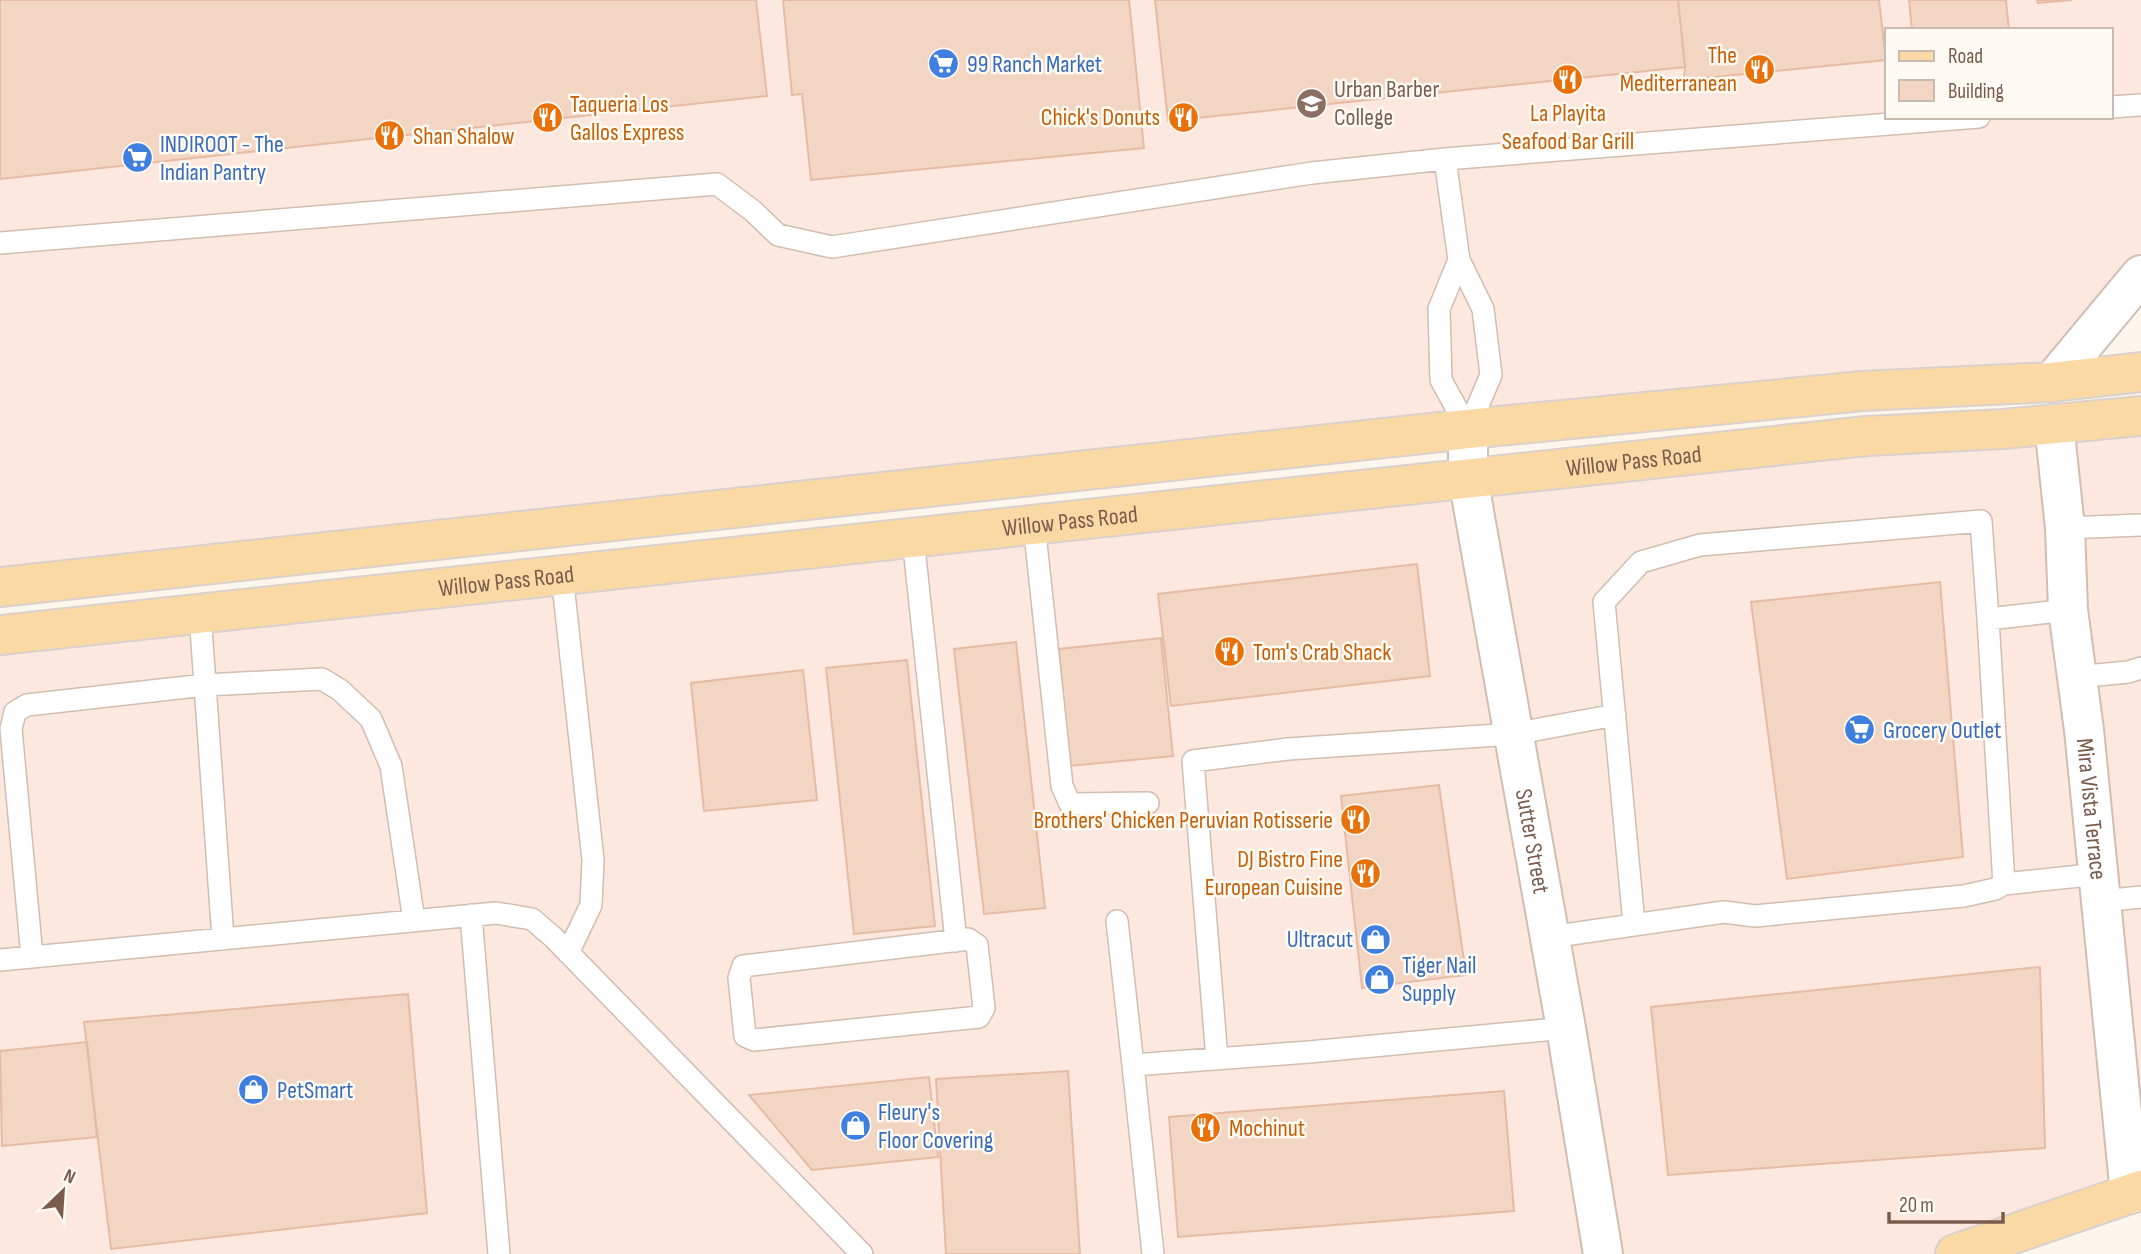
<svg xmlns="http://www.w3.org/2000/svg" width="2141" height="1254" font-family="'Sofia Sans Condensed',sans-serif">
<rect width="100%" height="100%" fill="#fdf6ec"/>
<!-- commercial -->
<path fill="#fde8e0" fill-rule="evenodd" d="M0 0H2141V275L2052 382 0 588ZM1887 30H2111V117H1887Z
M2141 416V1190L1955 1254H0V635Z"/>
<!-- building -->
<path fill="#f3d5c3" stroke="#e6bba3" stroke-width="2" d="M0 0H756L767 96 0 179Z
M783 0H1129L1144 148 811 180 802 94 792 95Z
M1155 0H1678L1685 67 1168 121Z
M1678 0H1879L1886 60 1684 80 1685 67Z
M1909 0H2006L2009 30H1912Z
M2037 0H2072L2038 3Z
M1417 564 1430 676 1171 706 1158 594Z
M1940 582 1963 857 1787 879 1751 602Z
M1161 638 1173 756 1069 766 1059 649Z
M1016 642 1045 908 984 914 954 649Z
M907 660 935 926 854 934 826 668Z
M803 670 817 800 704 811 691 683Z
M1439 785 1466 975 1362 988 1341 796Z
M2040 967 2045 1148 1668 1175 1651 1007Z
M408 994 427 1213 111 1249 84 1022Z
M87 1042 97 1137 2 1146 0 1051Z
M1068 1071 1080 1254H946L936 1079Z
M929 1077 938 1157 812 1170 749 1095Z
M1504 1091 1514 1211 1178 1237 1169 1117Z"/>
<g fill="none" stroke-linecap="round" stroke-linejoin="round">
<defs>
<path id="service" d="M2111 107 2141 105
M1445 159 1979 117
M0 243 717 184 753 211 778 235 832 247 1312 173 1445 159 1459 260 1483 309 1491 375 1468 429
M1459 260 1439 309 1441 380 1468 429
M1034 524 1062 786 1070 804 1148 803
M2065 528 2141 525
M913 538 956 941
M562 575 593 860 591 905 568 953
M200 614 223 939
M1988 619 2004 884
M2076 677 2128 672 2141 668
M2102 901 2141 897
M471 915 499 1254
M1117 921 1133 1065
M1634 924 1604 602 1641 562 1700 545 1981 521 1988 619 2068 610
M1550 937 1724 912 1755 916 1964 896 1995 889 2004 884 2099 874
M968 939 977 945 984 1008 979 1017 754 1040 745 1036 739 978 743 966Z
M32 957 11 729 15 712 27 705 205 685 322 679 340 690 371 719 391 766 414 921
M0 960 496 913 532 919 554 938 862 1254
M1217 1059 1193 761 1288 749 1513 734 1615 715
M1153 1254 1133 1065 1309 1052 1566 1028"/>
<g id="minor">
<path d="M2052 382 2141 275"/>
<path id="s1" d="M2054 424 2065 528 2068 610 2084 730 2130 1194"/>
<path id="s2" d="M1468 429V478L1566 1028 1603 1254"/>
</g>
<g id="primary">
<path d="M0 587 1468 429 1863 391 2052 382 2141 372"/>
<path id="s3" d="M0 635 1867 436 2003 429 2141 416"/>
<path d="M1955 1254 2141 1190"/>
</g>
</defs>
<!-- service casing -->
<use href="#service" stroke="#d1beb0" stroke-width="24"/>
<!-- minor casing -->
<use href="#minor" stroke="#d1beb0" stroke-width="42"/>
<!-- primary casing -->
<use href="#primary" stroke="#dad1cd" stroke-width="42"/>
<!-- service -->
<use href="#service" stroke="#fff" stroke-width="21"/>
<!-- minor -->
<use href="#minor" stroke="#fff" stroke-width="38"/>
<!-- primary -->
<use href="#primary" stroke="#fbd9a5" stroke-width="38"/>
</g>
<!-- icons -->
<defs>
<symbol id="supermarket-disc" viewBox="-11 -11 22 22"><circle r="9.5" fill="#3f7fe0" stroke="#fffaf3"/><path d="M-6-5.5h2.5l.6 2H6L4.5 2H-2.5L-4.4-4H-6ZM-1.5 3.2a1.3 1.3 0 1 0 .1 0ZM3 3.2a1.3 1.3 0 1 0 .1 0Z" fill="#fff"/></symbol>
<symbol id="restaurant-disc" viewBox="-11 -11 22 22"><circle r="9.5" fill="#e8710a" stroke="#fffaf3"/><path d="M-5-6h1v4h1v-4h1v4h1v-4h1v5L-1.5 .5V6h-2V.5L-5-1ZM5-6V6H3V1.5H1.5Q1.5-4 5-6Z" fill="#fff"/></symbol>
<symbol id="school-disc" viewBox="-11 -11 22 22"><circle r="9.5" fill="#8d6e63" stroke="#fffaf3"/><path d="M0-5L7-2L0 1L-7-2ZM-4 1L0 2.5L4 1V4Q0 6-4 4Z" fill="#fff"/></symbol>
<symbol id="shop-disc" viewBox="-11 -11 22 22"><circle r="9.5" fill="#3f7fe0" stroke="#fffaf3"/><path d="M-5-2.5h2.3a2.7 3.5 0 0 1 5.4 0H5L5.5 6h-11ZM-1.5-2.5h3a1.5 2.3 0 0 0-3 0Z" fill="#fff"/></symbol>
</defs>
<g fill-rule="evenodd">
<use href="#supermarket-disc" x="926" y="46" width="35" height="35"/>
<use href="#restaurant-disc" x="1742" y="52" width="35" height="35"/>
<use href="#restaurant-disc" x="1550" y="62" width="35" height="35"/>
<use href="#school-disc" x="1294" y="86" width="35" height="35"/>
<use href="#restaurant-disc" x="1166" y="100" width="35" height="35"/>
<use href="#restaurant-disc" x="530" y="100" width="35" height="35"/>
<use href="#restaurant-disc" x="372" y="118" width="35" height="35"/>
<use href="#supermarket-disc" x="120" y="140" width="35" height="35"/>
<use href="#restaurant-disc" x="1212" y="634" width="35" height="35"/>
<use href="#supermarket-disc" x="1842" y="712" width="35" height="35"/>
<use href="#restaurant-disc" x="1338" y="802" width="35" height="35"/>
<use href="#restaurant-disc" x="1348" y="856" width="35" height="35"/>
<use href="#shop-disc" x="1358" y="922" width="35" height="35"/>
<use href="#shop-disc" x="1362" y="962" width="35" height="35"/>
<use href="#shop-disc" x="236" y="1072" width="35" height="35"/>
<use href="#shop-disc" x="838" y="1108" width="35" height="35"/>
<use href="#restaurant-disc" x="1188" y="1110" width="35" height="35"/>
</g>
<g text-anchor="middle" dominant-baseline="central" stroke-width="5" stroke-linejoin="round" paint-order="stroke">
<!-- food labels -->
<g font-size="24" fill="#c56008" stroke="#fffaf3" text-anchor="end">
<text x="1737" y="55">The<tspan x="1737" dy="28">Mediterranean</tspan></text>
<text x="570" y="104" text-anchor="start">Taqueria Los<tspan x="570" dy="28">Gallos Express</tspan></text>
<text x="1568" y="113" text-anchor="middle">La Playita<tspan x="1568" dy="28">Seafood Bar Grill</tspan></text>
<text x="1160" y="117">Chick's Donuts</text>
<text x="413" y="136" text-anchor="start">Shan Shalow</text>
<text x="1253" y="652" text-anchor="start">Tom's Crab Shack</text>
<text x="1333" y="820">Brothers' Chicken Peruvian Rotisserie</text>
<text x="1343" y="859">DJ Bistro Fine<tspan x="1343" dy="28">European Cuisine</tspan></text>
<text x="1229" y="1128" text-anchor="start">Mochinut</text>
</g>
<!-- shop labels -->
<g font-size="24" fill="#366cbe" stroke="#fffaf3" text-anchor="start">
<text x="967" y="64">99 Ranch Market</text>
<text x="160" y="144">INDIROOT - The<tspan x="160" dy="28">Indian Pantry</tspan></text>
<text x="1883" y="730">Grocery Outlet</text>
<text x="1353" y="939" text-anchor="end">Ultracut</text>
<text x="1402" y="965">Tiger Nail<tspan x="1402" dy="28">Supply</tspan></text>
<text x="277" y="1090">PetSmart</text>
<text x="878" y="1112">Fleury's<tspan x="878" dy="28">Floor Covering</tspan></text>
</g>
<!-- education labels -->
<g font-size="24" fill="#785e54" stroke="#fffaf3" text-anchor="start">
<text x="1334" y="89">Urban Barber<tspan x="1334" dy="28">College</tspan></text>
</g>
<!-- street labels -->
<g font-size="24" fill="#7a5c4d" stroke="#fffaf3">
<text stroke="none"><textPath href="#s3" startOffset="1643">Willow Pass Road</textPath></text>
<text stroke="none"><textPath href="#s3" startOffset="1076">Willow Pass Road</textPath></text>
<text stroke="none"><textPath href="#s3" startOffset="509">Willow Pass Road</textPath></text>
<text stroke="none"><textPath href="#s1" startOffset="387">Mira Vista Terrace</textPath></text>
<text stroke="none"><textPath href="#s2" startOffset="418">Sutter Street</textPath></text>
</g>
</g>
<!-- legend -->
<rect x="1885" y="28" width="228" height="91" fill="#fffaf3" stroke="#cabbb1" stroke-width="2"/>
<rect x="1899" y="51" width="35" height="10" fill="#fbd9a5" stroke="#cabbb1" stroke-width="2"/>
<text x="1948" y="63" font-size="21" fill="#7a5c4d">Road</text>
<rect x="1899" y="80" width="35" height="21" fill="#f3d5c3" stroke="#cabbb1" stroke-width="2"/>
<text x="1948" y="98" font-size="21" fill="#7a5c4d">Building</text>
<!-- north arrow -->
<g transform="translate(63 1191) rotate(25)" stroke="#fffaf3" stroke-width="5" paint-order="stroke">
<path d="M0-5L12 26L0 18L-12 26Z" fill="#7a5c4d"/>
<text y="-10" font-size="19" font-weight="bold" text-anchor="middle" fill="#7a5c4d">N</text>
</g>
<!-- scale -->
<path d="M1889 1212v10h114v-10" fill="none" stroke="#7a5c4d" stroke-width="3.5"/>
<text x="1899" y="1212" font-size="21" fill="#7a5c4d" stroke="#fffaf3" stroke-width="5" paint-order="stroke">20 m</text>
</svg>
